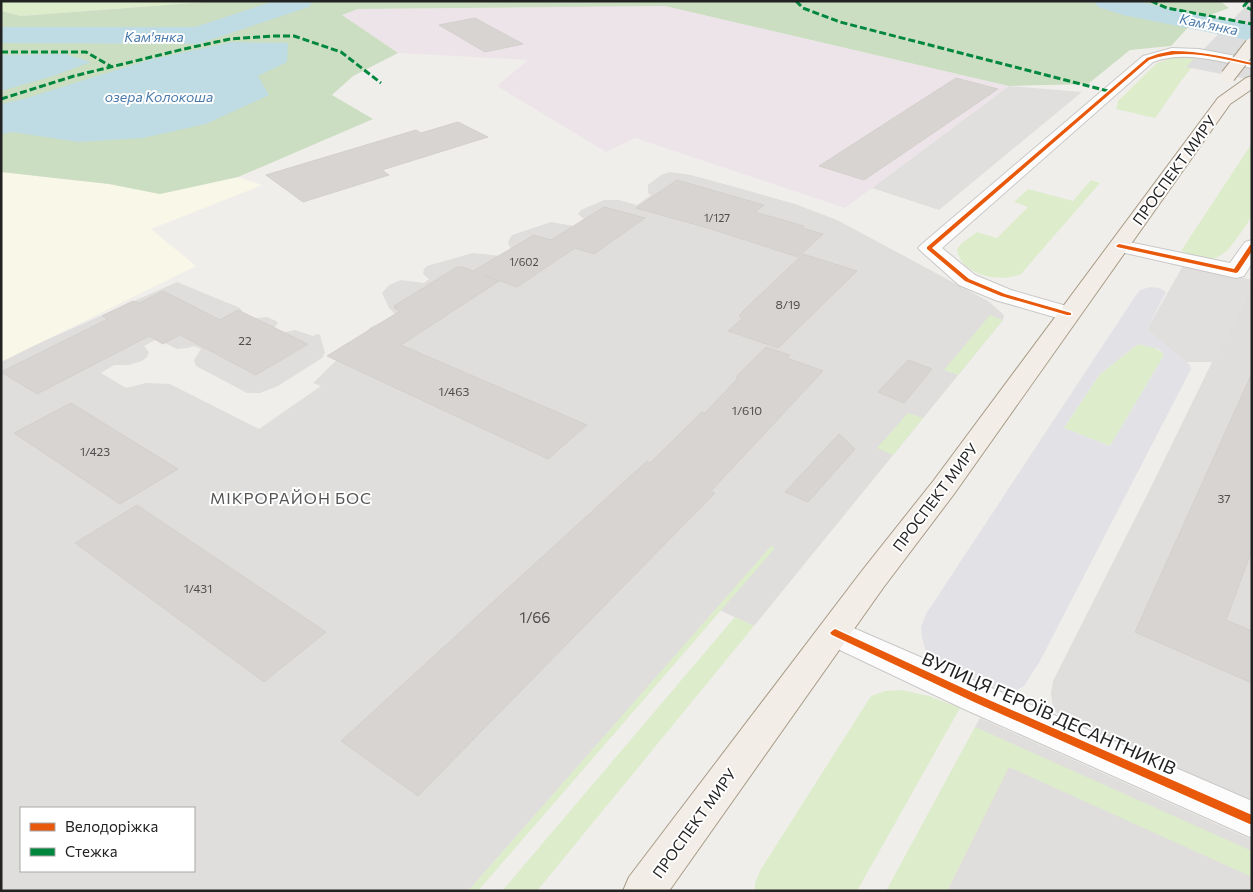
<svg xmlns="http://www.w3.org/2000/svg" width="1253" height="892" font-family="Commissioner,sans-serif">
<rect width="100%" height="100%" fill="#f0eeeb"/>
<!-- residential -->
<path fill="#dfdedc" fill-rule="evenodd" d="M670 172 691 175 735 187 795 204 837 220 988 301 1004 315 1003 320 754 626 717 609 468 891H1V357L26 349 177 282 240 308 242 311 240 315 250 322 257 318 267 317 276 321 278 323 273 329 280 333 295 330 313 336 317 334 320 335 325 353 322 358 278 386 260 393H247L196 366 194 360 201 349 194 346 188 348 177 349 157 339 144 346 149 352 147 357 142 361 129 365H114L101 373 126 388 146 383 170 384 259 429 321 386 313 383 371 327 397 316 389 308 382 293 389 285 401 280 424 283 429 279 423 274 424 269 427 266 473 253 501 256 511 250 508 242 512 235 551 222 574 226 584 219 578 214 581 210 604 200H619L637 205 651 195 648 193V185L661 175ZM21 808H194V871H21Z
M1252 285V800L1086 730 1059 715 1053 709 1051 693 1053 681 1149 491 1212 362Z
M980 718 1252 840V891H947L1018 747 975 727Z"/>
<!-- industrial -->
<path fill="#ede4e9" d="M665 6 1009 86 845 208 635 138 606 152 497 86 528 60 398 53 342 15 358 9Z"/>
<!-- education -->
<path fill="#f8f7e8" d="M1 172 109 184 160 194 238 177 262 185 151 229 196 266 1 362Z"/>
<!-- grass -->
<path fill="#ddeccb" d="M1 1H218L21 16 1 11Z
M1176 57 1200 58C1183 76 1170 98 1155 118L1116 109 1118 101 1157 63Z
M1252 143V216L1243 230 1227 251 1216 258 1203 259 1181 251Z
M1091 180 1100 183 1021 274C1000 283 961 276 957 249L962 243 977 232 997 238 1028 207 1014 202 1028 189 1073 201Z
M990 315 1003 320 958 375 944 370Z
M1138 344 1151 346 1163 353V357L1110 446 1064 428 1099 375Z
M908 413 923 418 893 455 877 448Z
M771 546 775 548 478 891H468Z
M735 617 754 626 537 891H502Z
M902 690 929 696 960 708 857 891H755V883L761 869 871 696 885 691Z
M975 727 1252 851V877L1009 767 947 891H886Z"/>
<!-- forest -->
<path fill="#cbdec1" d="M218 1H1220L1229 8 1194 21 1171 46 1130 50 1088 84 1009 86 665 6 358 9 342 15 398 53 353 76 332 95 373 119 238 177 160 194 109 184 1 172V11L21 16Z"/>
<!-- parking -->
<path fill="#e0dfde" d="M1009 86 1082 92 939 210 872 188Z
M1184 264 1252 280V285L1212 362H1186L1147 329Z"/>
<!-- plaza -->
<path fill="#e2e1e5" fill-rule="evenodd" d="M1150 287 1160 288 1166 292 1147 329 1190 365 1191 369 1040 661 1024 686 1016 691 998 689 934 661 926 652 922 637 921 627 926 614 1134 298 1140 290ZM1138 344 1158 349 1163 353V357L1110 446 1064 428 1099 375Z"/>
<!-- water -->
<path fill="#bfdbe3" d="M232 42 288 43 287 62 258 76 269 95 206 124 143 138 78 142 12 132 1 134V104L27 98 148 60Z
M65 54 91 62 53 76 1 91V55Z"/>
<!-- pier -->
<path fill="#dedddd" d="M1251 1 1252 80 1186 67Z"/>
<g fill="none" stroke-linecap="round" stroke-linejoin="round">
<!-- river -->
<path fill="#bfdbe3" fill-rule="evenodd" d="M274 1H313L309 7 198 44 1 43V27H195Z
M1094 1H1135L1252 25V41L1123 15 1098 7Z"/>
</g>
<!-- building -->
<path fill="#d7d4d2" stroke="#d3d0cc" d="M475 18 523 44 485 52 439 25Z
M956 78 998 89 864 180 819 166Z
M458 122 488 137 382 170 389 175 303 202 266 175 416 130 421 133Z
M677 180 764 205 755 212 804 226 802 228 823 234 798 257 708 228 636 208Z
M604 207 645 218 594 254 575 248 517 287 483 275 499 281 401 345 587 425 548 459 327 356 400 311 394 308 397 307 394 306 457 267H462L473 271 534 235 551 240Z
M803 254 857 271 778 348 728 331 743 318 739 316 743 311Z
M163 291 220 320 238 310 308 344 256 375 180 335 163 344 149 336 37 394 1 372 108 319 102 316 133 301 140 303Z
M766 347 790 355 787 358 823 371 711 491 715 493 418 796 341 741 647 461 650 463 702 412 705 413 738 378 736 377Z
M908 360 932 369 904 403 878 392Z
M1252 373V550L1226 620 1252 631V683L1135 632Z
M71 403 178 469 120 504 14 433Z
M839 434 855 449 808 502 785 492Z
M137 505 326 632 264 682 75 543Z"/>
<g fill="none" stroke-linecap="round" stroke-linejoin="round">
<defs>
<path id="minor" d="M1172 48 1199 49 1252 59V68C1220 62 1185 50 1153 62L942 248 975 275 1011 290 1077 309 1081 314 1077 319 1069 321 1061 319 995 300 959 285 922 252 918 248 922 244 1143 56Z
M1119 240 1230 263 1245 242 1252 240V263L1244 276 1236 278 1112 250 1109 246 1112 242Z
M835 620 1252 801V838L964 709 823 642 818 633 823 624Z"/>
<path id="primary" d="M1252 76V89L1230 104 954 494 883 588 669 891H623L629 877 861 572 934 480 1218 98 1246 78Z"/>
</defs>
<!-- minor casing -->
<use href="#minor" stroke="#c9c8c7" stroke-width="2"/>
<!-- primary casing -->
<use href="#primary" stroke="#a79c86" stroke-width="2"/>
<!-- minor -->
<use href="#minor" fill="#fdfcfc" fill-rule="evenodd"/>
<!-- primary -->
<use href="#primary" fill="#f3ede7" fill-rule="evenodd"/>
<defs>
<path id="primary-bridge" d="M1228 76 1252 45"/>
</defs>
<!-- primary-bridge casing -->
<use href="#primary-bridge" stroke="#a79c86" stroke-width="16" stroke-linecap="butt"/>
<!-- primary-bridge -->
<use href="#primary-bridge" stroke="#f3ede7" stroke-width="14"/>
<!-- quiet -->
<path stroke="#00873e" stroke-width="3" stroke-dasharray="7 3" stroke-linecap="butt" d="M796 1 803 8 840 22 1112 92
M1151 1 1167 8 1252 24
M1248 1 1244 6 1252 10
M1 52H86L112 67
M1 99 74 76 184 49 230 39 273 36H294L341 52 381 83"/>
<defs>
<path id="cycleway" d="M1172 51C1200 51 1225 57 1252 63V65C1218 58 1183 47 1149 60L932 248 969 279 1005 294 1071 313V315H1067L1001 296 965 281 927 249V247L1147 58 1158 54Z
M1119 244 1234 269 1250 245 1252 244V251L1238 272 1236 273 1117 247 1116 246Z
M835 629 980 696 1252 815V825L974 702 832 635 830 633 832 631Z"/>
</defs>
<!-- cycleway casing -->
<use href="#cycleway" stroke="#fff" stroke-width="3"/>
<!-- cycleway -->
<use href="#cycleway" fill="#e8590c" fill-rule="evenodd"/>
</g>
<g text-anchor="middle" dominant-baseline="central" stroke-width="4" stroke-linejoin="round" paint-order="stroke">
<!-- far-number labels -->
<g font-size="11" fill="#4f4e4e">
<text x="717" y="217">1/127</text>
<text x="524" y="261">1/602</text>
</g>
<!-- number labels -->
<g font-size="12" fill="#4f4e4e">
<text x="788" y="304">8/19</text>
<text x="245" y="340">22</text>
<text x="454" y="391">1/463</text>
<text x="747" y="410">1/610</text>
<text x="95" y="451">1/423</text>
<text x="1224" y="498">37</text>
<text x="198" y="588">1/431</text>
</g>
<!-- far-water labels -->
<g font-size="14" font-style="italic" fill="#4a7aab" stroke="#fff">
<text transform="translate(1209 24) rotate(12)">Кам'янка</text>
<text x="154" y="36">Кам'янка</text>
<text x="159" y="96">озера Колокоша</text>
</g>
<!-- street labels -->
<g font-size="15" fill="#222" stroke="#fff">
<text transform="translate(1174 170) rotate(-54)">ПРОСПЕКТ МИРУ</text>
<text transform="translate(935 497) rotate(-53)">ПРОСПЕКТ МИРУ</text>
<text transform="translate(694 823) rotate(-54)">ПРОСПЕКТ МИРУ</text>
</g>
<!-- near-number labels -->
<g font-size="15" fill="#4f4e4e">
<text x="535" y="617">1/66</text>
</g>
<!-- neighbourhood labels -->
<g font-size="16" letter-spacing="1" fill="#555" stroke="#fff">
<text x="291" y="497">МІКРОРАЙОН БОС</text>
</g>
<!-- near-street labels -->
<g font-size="18" fill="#222" stroke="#fff">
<text transform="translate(1049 713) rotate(24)">ВУЛИЦЯ ГЕРОЇВ ДЕСАНТНИКІВ</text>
</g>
</g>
<!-- border -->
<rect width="1253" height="892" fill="none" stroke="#222222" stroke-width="5"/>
<!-- legend -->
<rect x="20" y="807" width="175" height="65" fill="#ffffff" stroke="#a7a7a7"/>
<rect x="30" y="823" width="25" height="8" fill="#e8590c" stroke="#a7a7a7"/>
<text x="65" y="832" font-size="15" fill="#222222">Велодоріжка</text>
<rect x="30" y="848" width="25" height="8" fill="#00873e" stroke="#a7a7a7"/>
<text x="65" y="857" font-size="15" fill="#222222">Стежка</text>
</svg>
